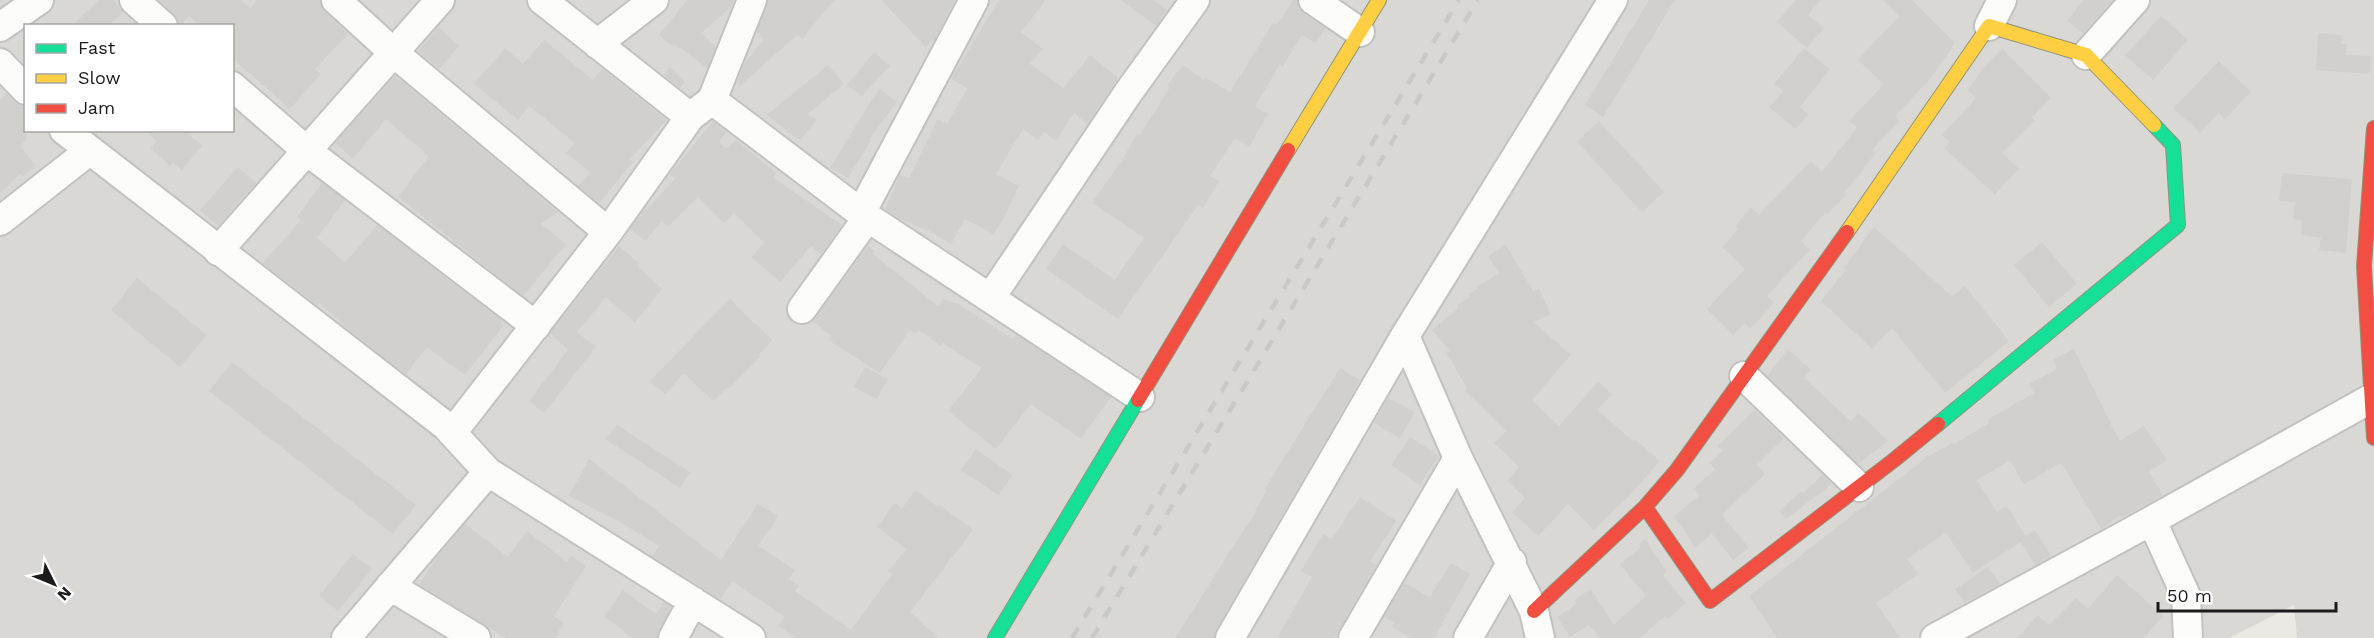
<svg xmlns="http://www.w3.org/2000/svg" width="2374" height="638" font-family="'Work Sans',sans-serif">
<rect width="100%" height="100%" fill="#eae9e3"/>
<!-- residential -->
<path fill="#d9d8d5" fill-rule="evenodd" d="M0 0H2374V638H2297L2294 605 2229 638H0ZM26 26H232V130H26Z"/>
<!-- building -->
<path fill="#d2d0cc" d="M99 0H113L123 12 109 26H71Z
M159 0H240L250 8 257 0H320L325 12 348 34 315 69 321 74 290 109 232 58V26H200L189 16 180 26 174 14Z
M687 0H734L732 5 702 33 716 47 707 68 676 45 674 47 659 35Z
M768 0H834L802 39 797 35 740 86 737 83 745 63 764 39 757 32Z
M881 0H955L935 39 926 47Z
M999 0H1046L1021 32 1043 49 1030 64 1064 88 1090 55 1118 78 1087 124 1074 113 1056 141 1044 132 1038 140 1023 129 996 174 1019 186 1002 221 993 234 965 219 951 244 929 231 900 219 885 209 900 175 909 178 938 119 947 124 967 88 951 79Z
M1121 0H1154L1167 10 1156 26Z
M1293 0H1297L1298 8 1304 14 1325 28 1316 43 1302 35 1283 66 1280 64 1255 107 1268 114 1249 146 1235 138 1210 176 1219 181 1203 208 1198 205 1118 319 1046 269 1063 244 1115 280 1144 238 1092 203 1124 157 1137 133 1140 135 1170 87 1167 85 1183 65 1204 80 1205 77 1230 92 1273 23 1277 25Z
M1649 0H1675L1603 117 1585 105Z
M1796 0H1821L1808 15 1824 28 1807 48 1777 22Z
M1882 0H1912L1955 43 1930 79 1895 116 1900 121 1872 150 1876 153 1844 193 1846 195 1827 214 1825 213 1801 241 1810 250 1767 296 1774 302 1767 311 1750 329 1745 323 1733 335 1707 309 1745 269 1722 247 1738 229 1735 226 1751 208 1759 215 1811 161 1822 172 1857 128 1849 121 1884 84 1858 60 1899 16Z
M2083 0H2113L2083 33 2067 21Z
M2161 16 2188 40 2153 80 2125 55Z
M439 27 459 46 439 69 418 51Z
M2318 33 2342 35 2341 44H2347L2346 55 2372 56 2370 74 2316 70Z
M544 40 593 80 602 69 667 120 630 159 633 162 599 203 578 186 590 172 566 153 575 143 529 106 518 120 474 84 505 48 523 64Z
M1804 48 1830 69 1800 107 1808 114 1796 129 1769 107 1783 91 1774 84Z
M2002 49 2051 98 2032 117 2035 120 2002 153 2019 169 1995 194 1944 148 1950 142 1942 135 1976 98 1968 90 1983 68Z
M874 52 890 66 862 96 847 85Z
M2219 61 2251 92 2225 119 2219 113 2200 133 2173 108Z
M828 65 844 84 808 114 816 120 800 141 767 115Z
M670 67 685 82 680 88 664 75Z
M395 76 558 212 541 224 566 244 523 296 398 197 429 156 386 119 353 159 335 143Z
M879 88 897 102 869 139 871 140 848 178 830 168Z
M6 93 15 102 26 106V140L20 146 36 166 22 177 20 174 0 193V100Z
M713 121 726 132 719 141 726 148 736 140 776 173 774 178 842 225 821 254 811 246 780 282 752 257 764 243 734 213 724 223 698 197 668 227 662 221 645 241 630 229 645 209 646 210 675 179 670 174Z
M1599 121 1664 192 1642 212 1577 142Z
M145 130H185L202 146 182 170 173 163 170 166 150 148 157 141Z
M238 167 256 183 218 226 200 210Z
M2282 173 2352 179 2346 253 2319 250 2321 238 2301 235 2302 220 2293 219 2295 202 2279 201Z
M322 183 345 200 317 238 345 263 377 225 502 321 501 323 504 325 465 375 427 347 406 374 347 328 319 303 317 305 263 263 301 220 297 217Z
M1874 227 1952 296 1965 286 2009 341 1945 393 1892 328 1872 349 1821 301 1846 270 1844 268Z
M2042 242 2077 284 2049 307 2014 265Z
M1506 245 1533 291 1539 289 1551 314 1534 322 1571 355 1532 400 1559 426 1598 382 1612 394 1598 410 1634 442 1636 440 1660 461 1631 494 1594 530 1568 504 1538 536 1512 512 1525 498 1507 481 1519 467 1494 443 1506 431 1465 391 1467 388 1446 353 1450 351 1432 330 1459 308 1457 305 1470 297 1468 294 1478 289 1476 287 1499 273 1488 256Z
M619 246 640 264 638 266 662 289 635 322 606 297 577 332 596 347 544 413 529 401 568 350 550 333Z
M868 246 875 251 873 254 938 306 943 299 958 304 1013 339 1016 335 1111 397 1081 439 1031 404 996 449 948 411 982 368 943 343 941 346 919 330 916 334 910 330 880 373 828 340 831 336 813 321Z
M137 278 207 335 180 367 111 310Z
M730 299 772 340 759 354 761 356 729 389 727 387 713 401 684 373 665 394 650 381Z
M1788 349 1811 370 1804 378 1851 421 1859 413 1888 441 1858 464 1767 376Z
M2074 349 2119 441 2144 426 2167 460 2149 472 2163 495 2121 518 2119 516 2101 529 2061 463 2024 484 2010 460 1977 480 1997 512 2006 506 2026 536 2035 530 2051 556 2035 565 2021 542 1973 573 1946 533 1907 559 1918 574 1876 603 1900 638H1777L1749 596 1927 457 1954 442V444L1989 423 1987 420 2034 393 2029 384 2057 369 2053 360Z
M232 362 416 505 393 534 209 391Z
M865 367 888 379 877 399 854 387Z
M1340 368 1360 380 1216 630 1214 638H1175L1256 511 1255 510 1266 491 1264 490Z
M1388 398 1415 412 1400 438 1374 423Z
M1755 410 1784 438 1757 465 1765 474 1722 515 1749 548 1733 560 1712 534 1695 547 1674 516 1700 495 1694 489 1715 469 1710 463 1723 451 1717 446Z
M617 425 690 472 680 488 605 439Z
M1410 437 1439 456 1420 485 1391 465Z
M976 449 1013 475 998 495 961 470Z
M589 459 721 560 758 504 778 516 758 546 795 570 789 579 799 586 795 591 851 630 892 574 888 572 906 549 877 527 895 503 902 509 915 490 938 507 940 505 973 530 910 612 938 638H796L778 626 785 617 732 581 721 599 652 556 659 546 620 522 569 496Z
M1822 475 1832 484 1786 519 1779 511 1801 491 1803 493Z
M1360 497 1396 521 1370 561 1376 565 1340 628 1334 638H1277L1312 577 1301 571 1323 534 1332 539Z
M465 524 508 557 527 531 567 562 571 556 586 566 554 616 564 623 555 638H506L419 584 437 557Z
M1645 539 1667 572 1663 575 1686 603 1668 619 1665 616 1640 638H1600L1589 625 1570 637 1557 617 1577 604 1574 600 1591 589 1614 625 1646 596 1620 564 1641 547 1639 544Z
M353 554 372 569 338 611 319 596Z
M1451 563 1470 574 1434 638H1411L1392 627 1394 623 1384 617 1404 583 1430 597Z
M1988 567 2000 584 1964 603 1955 589Z
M2117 575 2163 616 2144 638H2017L2038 615 2049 625 2076 598 2088 609Z
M623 590 656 614 664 602 671 607 657 638H633L604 616Z"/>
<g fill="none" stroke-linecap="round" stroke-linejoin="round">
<defs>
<path id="street" d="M134 0 163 26
M336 0 394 53 608 232 690 117
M542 0 690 117 712 100 861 213 1140 397
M1313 0 1360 32
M1989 26 2002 0
M0 27 39 0
M597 44 654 0
M2086 55 2135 0
M0 63 26 90
M232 86 307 151 536 326
M712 100 752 0
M64 130 446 426 488 472 751 638
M861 213 974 0
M0 221 89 151
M218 251 440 0
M991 297 1128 93 1195 0
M802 309 868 217
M1405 336 1458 458 1534 611 1540 638
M1744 376 1859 487
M452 433 608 232
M2152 521 2186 596 2188 638
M390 586 476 638
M346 638 488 472
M673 638 693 601
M1230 638 1405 336 1613 0
M1353 638 1458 458
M1468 638 1512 562
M1935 638 2129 533 2372 398"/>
<path id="fast" d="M1938 424 2178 225 2173 145 2154 125
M995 638 1138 400"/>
<path id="slow" d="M1288 150 1379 0
M1847 232 1989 26 2086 55 2154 125"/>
<path id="jam" d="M2374 128 2364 266 2374 438
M1138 400 1288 150
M1645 507 1710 601 1894 460 1938 424
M1534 611 1645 507 1677 470 1847 232"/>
</defs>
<!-- street casing -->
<use href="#street" stroke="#c2c2bf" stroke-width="32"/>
<!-- fast casing -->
<use href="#fast" stroke="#8f947b" stroke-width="16"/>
<!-- slow casing -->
<use href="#slow" stroke="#8f947b" stroke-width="16"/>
<!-- jam casing -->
<use href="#jam" stroke="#8f947b" stroke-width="16"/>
<!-- street -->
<use href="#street" stroke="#fcfcfb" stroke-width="28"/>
<!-- fast -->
<use href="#fast" stroke="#16e098" stroke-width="14"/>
<!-- slow -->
<use href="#slow" stroke="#ffcf43" stroke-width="14"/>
<!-- jam -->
<use href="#jam" stroke="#f24e42" stroke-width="14"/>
<!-- rail -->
<path stroke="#c9c9c8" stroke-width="4.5" stroke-dasharray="12 12" stroke-linecap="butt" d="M1072 638 1459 0
M1092 638 1478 0"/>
</g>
<!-- legend -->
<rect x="24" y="24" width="210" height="108" fill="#ffffff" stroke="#a4a4a4" stroke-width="1.5"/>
<rect x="36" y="44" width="30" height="9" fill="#16e098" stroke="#a4a4a4" stroke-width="1.5"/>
<text x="78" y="54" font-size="18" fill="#1b1b1b">Fast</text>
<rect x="36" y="74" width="30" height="9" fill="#ffcf43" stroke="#a4a4a4" stroke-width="1.5"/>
<text x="78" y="84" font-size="18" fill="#1b1b1b">Slow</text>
<rect x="36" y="104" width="30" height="9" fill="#f24e42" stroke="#a4a4a4" stroke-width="1.5"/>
<text x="78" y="114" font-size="18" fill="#1b1b1b">Jam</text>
<!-- north arrow -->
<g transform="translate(54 584) rotate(133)" stroke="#ffffff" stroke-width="4.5" paint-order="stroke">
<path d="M0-4.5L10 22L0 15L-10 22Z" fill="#1b1b1b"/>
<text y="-9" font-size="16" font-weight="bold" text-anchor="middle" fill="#1b1b1b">N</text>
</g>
<!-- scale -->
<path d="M2158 602v9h178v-9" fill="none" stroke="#1b1b1b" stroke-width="3"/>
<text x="2167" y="602" font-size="18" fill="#1b1b1b" stroke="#ffffff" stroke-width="4.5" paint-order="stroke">50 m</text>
</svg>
